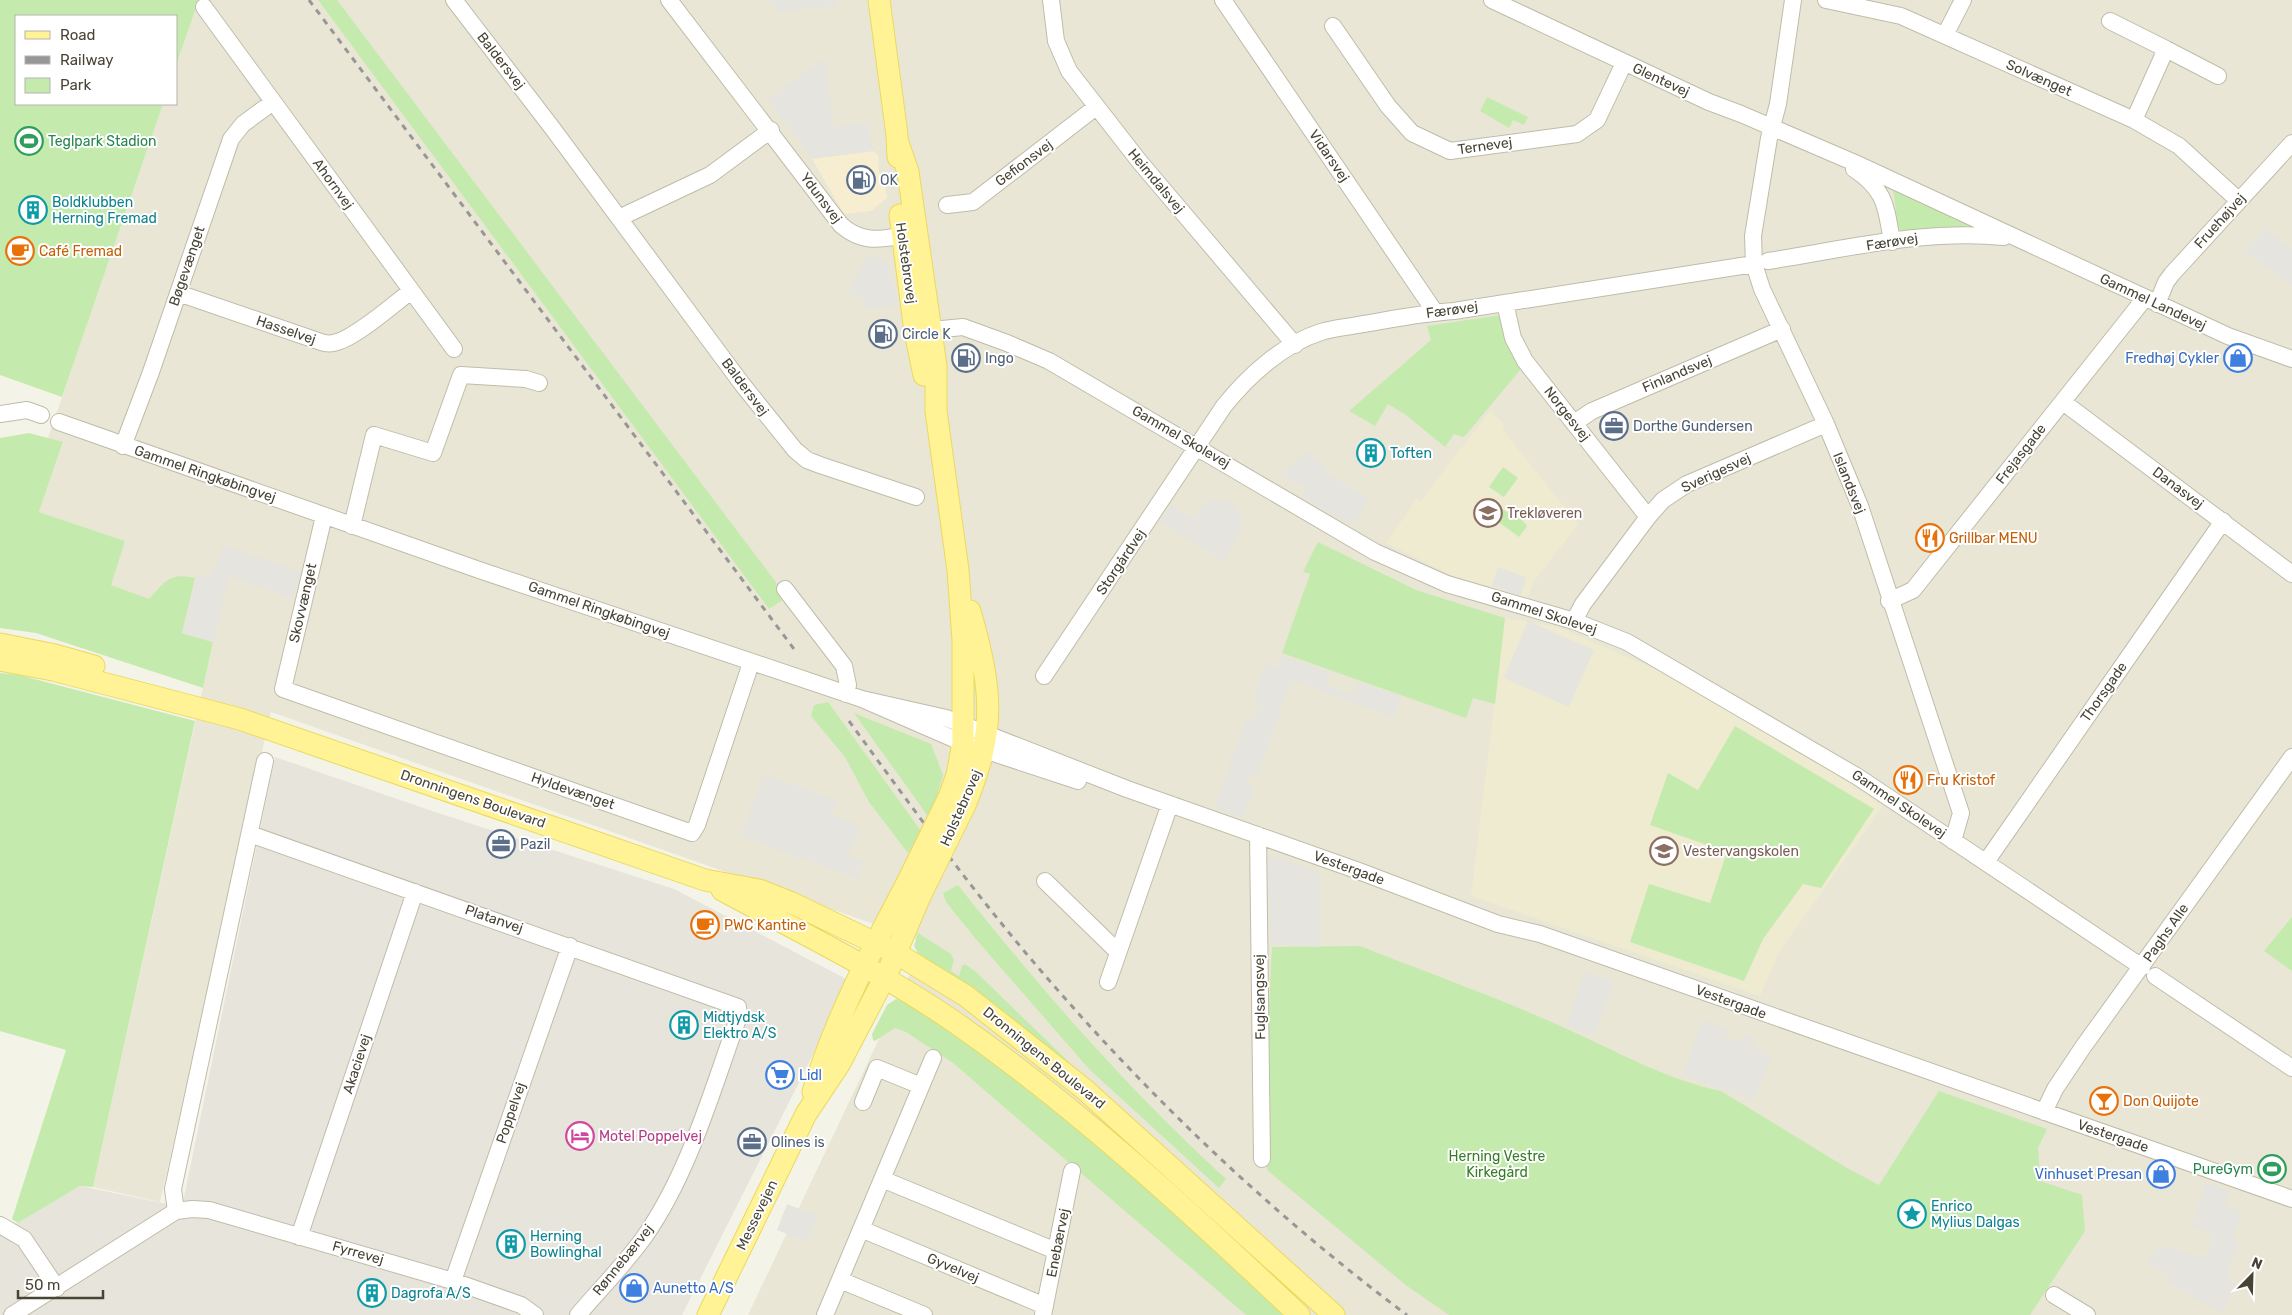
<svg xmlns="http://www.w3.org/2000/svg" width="2292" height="1315" font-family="Rubik,sans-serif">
<rect width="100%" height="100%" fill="#f4f3e7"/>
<!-- residential -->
<path fill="#e9e6d5" d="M199 0H2292V1315H748L925 942 271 712 160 1202 93 1187 213 642 182 633 172 577 149 600 110 585 125 541 39 512 63 443 48 438 163 104H176V65Z"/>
<!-- commercial -->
<path fill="#f7eed1" d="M873 151 878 155 879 173 884 177 887 198 871 211 844 214 812 159Z"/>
<!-- industrial -->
<path fill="#e7e4dc" d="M275 757 435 812 674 889 850 981 682 1315H0V1225L18 1223 80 1186 182 1207Z"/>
<!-- education -->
<path fill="#eeebd0" d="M1490 411 1505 425 1502 429 1578 524 1535 580 1527 598 1451 575 1386 543 1417 499 1420 502Z
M1505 618 1558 627 1657 670 1820 764 1883 806 1779 952 1760 996 1471 896Z"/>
<!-- green -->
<path fill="#c4ebad" d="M0 0H199L176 65V16H16V104H163L62 397 0 375Z
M318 0H337L787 597 769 609Z
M1487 97 1528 117 1524 125 1513 120 1509 128 1480 111Z
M1893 188 1973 222 1967 226 1905 234 1898 228Z
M1501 315 1521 369 1464 437 1454 434 1445 447 1406 415 1388 404 1375 426 1349 411 1431 340 1427 326Z
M29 433 63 442 39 512 125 541 111 585 149 599C166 581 169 572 195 578L182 633 213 642 203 688 36 633 0 628V438Z
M1503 467 1518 478 1504 497 1489 487Z
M1500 508 1521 519 1527 526 1519 537 1493 518Z
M1318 542 1416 590 1505 618 1495 704 1473 698 1466 718 1282 653 1310 574 1303 572Z
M0 673 19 675 195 721 93 1187 80 1186 18 1223 12 1219 66 1050 0 1031Z
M828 702 921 831 908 853 869 802 845 757 811 716 814 705Z
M854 713 931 744 943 775 930 819Z
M1735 726 1874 809 1821 888 1803 884 1763 939 1744 981 1630 942 1649 884 1710 903 1727 852 1650 825 1668 773 1698 790Z
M958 885C1042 991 1126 1087 1226 1179L1219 1188 1089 1069 975 938 946 902 943 893Z
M2292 917V971L2264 951Z
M918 933 951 954 954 960 951 971 959 976 962 966 965 964 975 971 1075 1068H1071L994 1004 918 953 914 946Z
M1360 946C1428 973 1499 998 1565 1028 1616 1051 1667 1080 1721 1091L1847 1168 1879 1185 1939 1091 2047 1129 2038 1148 2040 1181 2082 1195 2085 1231 2030 1315H1449L1407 1286 1267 1170 1268 1027 1272 947Z
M896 999C919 1005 942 1026 961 1039 1079 1118 1182 1219 1288 1315H1246L953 1063 906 1032 895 1028 875 1041 873 1040 872 1034 887 1005Z"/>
<!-- parking -->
<path fill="#e5e4df" d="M769 0H836L837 5 780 12Z
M820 61H825L834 126 868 123 873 151 812 159 768 99Z
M2265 228 2292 250V286L2245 251Z
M867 256 886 259 900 306 864 308 862 295H847Z
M1306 452 1327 467 1324 472 1369 499 1352 526 1302 497 1307 489 1281 475Z
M1218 500 1231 503 1240 514 1242 520 1240 534 1223 561 1160 522 1171 505 1193 518 1205 503Z
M223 545 301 572 292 598 229 576 213 642 182 633 197 574 209 577 212 567 216 568Z
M1498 567 1526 577 1521 596 1492 586Z
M1528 621 1594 650 1569 707 1504 678Z
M1282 656 1330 673 1327 685 1352 695 1360 683 1401 696 1394 717 1297 682 1289 688 1256 778 1249 776 1246 783 1254 786 1243 818 1214 808 1247 718 1254 720 1260 703 1254 699 1265 663 1278 668Z
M764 774 837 801 832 815 860 825 849 856 864 862 858 879 741 836Z
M1268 855 1319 872 1320 947 1271 944Z
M1585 972 1613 982 1594 1036 1566 1026Z
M1702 1020 1728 1029 1725 1038 1740 1042 1743 1034 1755 1039 1753 1047 1763 1051 1762 1054 1771 1057 1754 1100 1683 1076Z
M2205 1182 2230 1191 2225 1206 2242 1211 2233 1238 2239 1242 2226 1276 2237 1284 2222 1313 2166 1281 2168 1277 2147 1264 2156 1248 2170 1247 2205 1259 2213 1236 2192 1227Z
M787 1204 818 1216 807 1242 777 1230Z"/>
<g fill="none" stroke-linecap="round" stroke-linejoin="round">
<defs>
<path id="minor" d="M454 0 553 129 742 384 795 450 807 460 820 465 916 497
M669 0 841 225C865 246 884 238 914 234
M1051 0 1056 41 1069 71 1139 161 1295 345
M1223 0 1435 312
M1492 0 1709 102 1741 114 1855 163 2228 336 2292 359
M1793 0 1778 104 1769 138 1753 236 1754 264 1762 289 1826 424 1860 506 1961 813 1953 841
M1826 0 1901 16 2134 120 2179 146 2238 200
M204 7 454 349
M2110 21 2166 49
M1333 26 1388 106 1412 133 1450 151 1577 134 1597 120 1624 63
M1945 35 1963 0
M2134 120 2166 49 2218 76
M1854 169C1886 190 1886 207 1892 242
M947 205 973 202 1096 107
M619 218 710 175 771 130
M1768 261C1846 249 1925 229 2004 237
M178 293 321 342C324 343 329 344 333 343 352 341 394 304 411 291
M1505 303 1513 338 1525 361 1648 517
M2157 304 2166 282 2172 274 2292 143
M921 331 963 327 1007 343 1049 361 1375 552 1447 584 1574 621 1627 642 1858 777 2142 967
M2063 402 2292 574
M0 414 27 410 41 415
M59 422 482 571 862 699 963 743 1078 781
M1574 423 1592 411 1782 329
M123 446 151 372 231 139 243 124 273 102
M324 516 283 689 692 833 697 825 751 663
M352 526 374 435 433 453 461 375 526 379 539 383
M785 589 844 666 848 685 846 694
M1889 601 1913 590 2145 298
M1574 621 1583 604 1648 517 1663 500 1687 484 1826 424
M1044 676 1224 406C1248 376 1283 344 1321 332 1334 328 1349 327 1363 324 1393 319 1423 313 1454 311L1754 264
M862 699 946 718 1127 789 1356 870 1498 924 1540 934 2292 1199
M250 834 738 1007 739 1016C712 1090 690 1171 645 1236 625 1264 600 1289 578 1315
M1258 835 1262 1159
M1986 862 2223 521
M1045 881 1118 952
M2155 976 2292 1068
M1108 982 1170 804
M863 1102 877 1068 921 1086
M2044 1112 2055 1089 2083 1047 2292 757
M882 1179 1056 1251
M176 1211 173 1189 265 761
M0 1225 24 1239 57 1288
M861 1229 1045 1306
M299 1237 415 892
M840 1280 924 1315
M453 1281 570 946
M2054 1295 2087 1315
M12 1315 176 1211 192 1209 209 1210 453 1281 521 1305 535 1315
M825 1315 933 1058
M1043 1315 1072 1171"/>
<path id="major" d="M879 0 897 135 898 157
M898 143 908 172 936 366V411L958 570 963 640V743L957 775 949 797
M900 215 915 332 924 375
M0 644 55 655 94 666
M0 660 53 670 240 719 705 880 759 890 792 903 896 953 966 996 1084 1089 1334 1315
M965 805C997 727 992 690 970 611
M722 890C800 932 880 971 953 1021 1077 1107 1189 1211 1299 1315
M813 1092C835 1019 870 953 906 885
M708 1315 806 1114 840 1063 889 969 921 894"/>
</defs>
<!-- minor casing -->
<use href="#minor" stroke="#c0bca9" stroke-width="18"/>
<!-- major casing -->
<use href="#major" stroke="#ead95f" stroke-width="23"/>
<!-- minor -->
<use href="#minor" stroke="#fff" stroke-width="16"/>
<!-- major -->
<use href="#major" stroke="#fff395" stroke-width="21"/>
<!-- rail -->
<path stroke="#979797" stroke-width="3" stroke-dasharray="6 6" stroke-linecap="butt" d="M309 0 797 653
M849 721C911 806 973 892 1042 972 1151 1099 1273 1215 1407 1315"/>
<defs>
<path id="major-bridge" d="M906 885 949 797
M921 894 965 805"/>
</defs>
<!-- major-bridge casing -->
<use href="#major-bridge" stroke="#ead95f" stroke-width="23" stroke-linecap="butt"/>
<!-- major-bridge -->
<use href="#major-bridge" stroke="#fff395" stroke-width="21"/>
</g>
<!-- icons -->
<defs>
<symbol id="stadium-ring" viewBox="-11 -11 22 22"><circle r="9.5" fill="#fff" stroke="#2e9e5b" stroke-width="1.5"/><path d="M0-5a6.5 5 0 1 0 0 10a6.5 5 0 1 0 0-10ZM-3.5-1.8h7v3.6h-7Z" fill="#2e9e5b"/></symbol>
<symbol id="fuel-ring" viewBox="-11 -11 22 22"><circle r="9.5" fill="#fff" stroke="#5c6f8a" stroke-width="1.5"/><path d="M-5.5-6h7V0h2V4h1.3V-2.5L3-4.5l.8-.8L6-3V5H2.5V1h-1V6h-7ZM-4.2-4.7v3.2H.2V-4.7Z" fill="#5c6f8a"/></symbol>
<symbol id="building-ring" viewBox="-11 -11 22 22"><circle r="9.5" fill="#fff" stroke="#0f9aa8" stroke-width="1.5"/><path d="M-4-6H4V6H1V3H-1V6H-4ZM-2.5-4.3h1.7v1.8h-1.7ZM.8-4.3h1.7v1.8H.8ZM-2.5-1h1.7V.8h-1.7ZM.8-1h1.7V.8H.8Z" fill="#0f9aa8"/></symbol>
<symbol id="cafe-ring" viewBox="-11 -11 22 22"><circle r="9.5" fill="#fff" stroke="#e8710a" stroke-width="1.5"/><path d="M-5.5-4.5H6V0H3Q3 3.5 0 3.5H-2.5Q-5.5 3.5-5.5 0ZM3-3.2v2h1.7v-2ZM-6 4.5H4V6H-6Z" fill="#e8710a"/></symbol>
<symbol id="shop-ring" viewBox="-11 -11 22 22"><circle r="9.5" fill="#fff" stroke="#3f7fe0" stroke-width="1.5"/><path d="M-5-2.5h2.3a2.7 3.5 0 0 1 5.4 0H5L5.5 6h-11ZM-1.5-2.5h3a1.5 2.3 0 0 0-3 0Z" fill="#3f7fe0"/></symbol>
<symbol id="office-ring" viewBox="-11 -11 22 22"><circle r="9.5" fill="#fff" stroke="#5c6f8a" stroke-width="1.5"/><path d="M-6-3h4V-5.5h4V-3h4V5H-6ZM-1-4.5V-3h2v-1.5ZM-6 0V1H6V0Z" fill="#5c6f8a"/></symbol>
<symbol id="school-ring" viewBox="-11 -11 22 22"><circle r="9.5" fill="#fff" stroke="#8d6e63" stroke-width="1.5"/><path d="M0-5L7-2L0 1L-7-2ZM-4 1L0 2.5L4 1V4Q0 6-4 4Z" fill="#8d6e63"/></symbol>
<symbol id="restaurant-ring" viewBox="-11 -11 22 22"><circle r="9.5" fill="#fff" stroke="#e8710a" stroke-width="1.5"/><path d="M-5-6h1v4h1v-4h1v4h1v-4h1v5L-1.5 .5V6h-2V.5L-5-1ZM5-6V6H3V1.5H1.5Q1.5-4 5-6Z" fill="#e8710a"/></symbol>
<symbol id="supermarket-ring" viewBox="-11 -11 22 22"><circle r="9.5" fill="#fff" stroke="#3f7fe0" stroke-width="1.5"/><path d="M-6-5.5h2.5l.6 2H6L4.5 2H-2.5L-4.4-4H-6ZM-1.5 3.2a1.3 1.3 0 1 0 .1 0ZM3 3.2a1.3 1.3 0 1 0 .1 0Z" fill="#3f7fe0"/></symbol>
<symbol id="bar-ring" viewBox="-11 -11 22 22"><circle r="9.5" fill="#fff" stroke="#e8710a" stroke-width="1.5"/><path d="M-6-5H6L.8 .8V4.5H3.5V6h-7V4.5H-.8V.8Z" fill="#e8710a"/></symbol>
<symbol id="hotel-ring" viewBox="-11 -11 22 22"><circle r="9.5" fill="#fff" stroke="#d1479c" stroke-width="1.5"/><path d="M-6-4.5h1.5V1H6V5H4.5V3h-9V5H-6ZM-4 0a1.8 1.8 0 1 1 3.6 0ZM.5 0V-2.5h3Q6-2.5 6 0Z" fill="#d1479c"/></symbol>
<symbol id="sight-ring" viewBox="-11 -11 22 22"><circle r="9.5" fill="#fff" stroke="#0f9aa8" stroke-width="1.5"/><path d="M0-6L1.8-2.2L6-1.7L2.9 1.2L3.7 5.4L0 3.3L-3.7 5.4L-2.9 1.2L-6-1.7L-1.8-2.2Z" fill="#0f9aa8"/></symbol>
</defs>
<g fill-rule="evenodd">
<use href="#stadium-ring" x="13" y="125" width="32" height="32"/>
<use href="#fuel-ring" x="845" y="164" width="32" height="32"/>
<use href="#building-ring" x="17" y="194" width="32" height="32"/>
<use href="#cafe-ring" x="4" y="235" width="32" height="32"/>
<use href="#fuel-ring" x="867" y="318" width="32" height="32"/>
<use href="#fuel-ring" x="950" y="342" width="32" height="32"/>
<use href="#shop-ring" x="2222" y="342" width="32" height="32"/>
<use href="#office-ring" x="1598" y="410" width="32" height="32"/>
<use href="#building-ring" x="1355" y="437" width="32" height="32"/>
<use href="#school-ring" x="1472" y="497" width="32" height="32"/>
<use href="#restaurant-ring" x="1914" y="522" width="32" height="32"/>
<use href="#restaurant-ring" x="1892" y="764" width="32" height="32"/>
<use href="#office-ring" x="485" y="828" width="32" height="32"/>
<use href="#school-ring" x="1648" y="835" width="32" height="32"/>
<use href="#cafe-ring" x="689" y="909" width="32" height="32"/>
<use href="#building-ring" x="668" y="1009" width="32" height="32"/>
<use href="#supermarket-ring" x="764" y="1059" width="32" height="32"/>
<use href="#bar-ring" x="2088" y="1085" width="32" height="32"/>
<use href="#hotel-ring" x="564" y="1120" width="32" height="32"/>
<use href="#office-ring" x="736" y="1126" width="32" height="32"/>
<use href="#stadium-ring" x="2256" y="1153" width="32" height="32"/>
<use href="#shop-ring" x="2145" y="1158" width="32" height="32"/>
<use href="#sight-ring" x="1896" y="1198" width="32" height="32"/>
<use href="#building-ring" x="495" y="1228" width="32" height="32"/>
<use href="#shop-ring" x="618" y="1272" width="32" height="32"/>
<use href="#building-ring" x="356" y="1277" width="32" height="32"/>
</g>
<g text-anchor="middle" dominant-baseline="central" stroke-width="4" stroke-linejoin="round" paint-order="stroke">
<!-- street labels -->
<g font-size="14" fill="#484435" stroke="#fff">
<text transform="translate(501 61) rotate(52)">Baldersvej</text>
<text transform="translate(2039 78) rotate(24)">Solvænget</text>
<text transform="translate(1661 80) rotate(25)">Glentevej</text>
<text transform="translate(1485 146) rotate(-8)">Ternevej</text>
<text transform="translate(1329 156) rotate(56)">Vidarsvej</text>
<text transform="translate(1024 163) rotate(-37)">Gefionsvej</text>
<text transform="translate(1156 181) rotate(50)">Heimdalsvej</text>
<text transform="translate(333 184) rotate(54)">Ahornvej</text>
<text transform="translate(821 198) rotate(53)">Ydunsvej</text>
<text transform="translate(2220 221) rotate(-48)">Fruehøjvej</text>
<text transform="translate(1892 242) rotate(-9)">Færøvej</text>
<text transform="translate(906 263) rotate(82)">Holstebrovej</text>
<text transform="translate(187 266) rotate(-71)">Bøgevænget</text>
<text transform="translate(2153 302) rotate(25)">Gammel Landevej</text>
<text transform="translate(1452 310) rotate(-8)">Færøvej</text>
<text transform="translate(286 330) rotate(19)">Hasselvej</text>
<text transform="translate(1677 374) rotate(-23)">Finlandsvej</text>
<text transform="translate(745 387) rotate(53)">Baldersvej</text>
<text transform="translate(1567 414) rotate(52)">Norgesvej</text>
<text transform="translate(1181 437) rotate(30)">Gammel Skolevej</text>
<text transform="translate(2021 454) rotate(-52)">Frejasgade</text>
<text transform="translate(1716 473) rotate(-25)">Sverigesvej</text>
<text transform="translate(205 474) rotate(19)">Gammel Ringkøbingvej</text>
<text transform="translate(1849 483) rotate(68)">Islandsvej</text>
<text transform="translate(2178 488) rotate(37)">Danasvej</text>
<text transform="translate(1121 562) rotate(-56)">Storgårdvej</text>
<text transform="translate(303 603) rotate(-77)">Skovvænget</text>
<text transform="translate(599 610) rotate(19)">Gammel Ringkøbingvej</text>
<text transform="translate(1544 613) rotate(18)">Gammel Skolevej</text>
<text transform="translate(2104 692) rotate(-55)">Thorsgade</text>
<text transform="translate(573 791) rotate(19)">Hyldevænget</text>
<text transform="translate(473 799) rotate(19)">Dronningens Boulevard</text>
<text transform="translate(1899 804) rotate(34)">Gammel Skolevej</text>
<text transform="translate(961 808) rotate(-66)">Holstebrovej</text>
<text transform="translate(1349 868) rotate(20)">Vestergade</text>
<text transform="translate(494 919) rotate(19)">Platanvej</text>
<text transform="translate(2166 933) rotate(-55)">Paghs Alle</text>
<text transform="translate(1260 997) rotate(-91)">Fuglsangsvej</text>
<text transform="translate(1731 1002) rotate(20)">Vestergade</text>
<text transform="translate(1044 1058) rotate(39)">Dronningens Boulevard</text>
<text transform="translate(357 1064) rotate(-72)">Akacievej</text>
<text transform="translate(511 1113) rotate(-71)">Poppelvej</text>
<text transform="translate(2113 1136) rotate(19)">Vestergade</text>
<text transform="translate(757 1215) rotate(-64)">Messevejen</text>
<text transform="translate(1058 1243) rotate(-79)">Enebærvej</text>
<text transform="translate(358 1253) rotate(16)">Fyrrevej</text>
<text transform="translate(623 1260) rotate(-51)">Rønnebærvej</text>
<text transform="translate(953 1268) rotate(23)">Gyvelvej</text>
</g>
<!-- leisure labels -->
<g font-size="14" fill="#27864d" stroke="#fff" text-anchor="start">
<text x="48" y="141">Teglpark Stadion</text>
<text x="2253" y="1169" text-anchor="end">PureGym</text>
</g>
<!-- service labels -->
<g font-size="14" fill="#4e5e75" stroke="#fff" text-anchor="start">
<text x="880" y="180">OK</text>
<text x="902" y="334">Circle K</text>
<text x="985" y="358">Ingo</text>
<text x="1633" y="426">Dorthe Gundersen</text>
<text x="520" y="844">Pazil</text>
<text x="771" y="1142">Olines is</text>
</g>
<!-- culture labels -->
<g font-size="14" fill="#0d838f" stroke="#fff" text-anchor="start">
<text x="52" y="202">Boldklubben<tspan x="52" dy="16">Herning Fremad</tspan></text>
<text x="1390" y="453">Toften</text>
<text x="703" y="1017">Midtjydsk<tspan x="703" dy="16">Elektro A/S</tspan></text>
<text x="1931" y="1206">Enrico<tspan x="1931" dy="16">Mylius Dalgas</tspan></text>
<text x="530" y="1236">Herning<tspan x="530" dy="16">Bowlinghal</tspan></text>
<text x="391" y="1293">Dagrofa A/S</text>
</g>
<!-- food labels -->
<g font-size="14" fill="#c56008" stroke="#fff" text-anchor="start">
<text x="39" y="251">Café Fremad</text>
<text x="1949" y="538">Grillbar MENU</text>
<text x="1927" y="780">Fru Kristof</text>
<text x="724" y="925">PWC Kantine</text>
<text x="2123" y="1101">Don Quijote</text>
</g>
<!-- shop labels -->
<g font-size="14" fill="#366cbe" stroke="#fff" text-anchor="end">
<text x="2219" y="358">Fredhøj Cykler</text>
<text x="799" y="1075" text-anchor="start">Lidl</text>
<text x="2142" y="1174">Vinhuset Presan</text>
<text x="653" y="1288" text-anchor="start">Aunetto A/S</text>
</g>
<!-- education labels -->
<g font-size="14" fill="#785e54" stroke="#fff" text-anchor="start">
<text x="1507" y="513">Trekløveren</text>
<text x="1683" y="851">Vestervangskolen</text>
</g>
<!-- hotel labels -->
<g font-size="14" fill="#b23c85" stroke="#fff" text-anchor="start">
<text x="599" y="1136">Motel Poppelvej</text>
</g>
<!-- park labels -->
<g font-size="14" fill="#377d25" stroke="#fff">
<text x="1497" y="1156">Herning Vestre<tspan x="1497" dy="16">Kirkegård</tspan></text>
</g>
</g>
<!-- legend -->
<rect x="15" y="15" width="162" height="90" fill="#ffffff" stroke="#b6b4ae"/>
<rect x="25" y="31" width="25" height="8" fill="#fff395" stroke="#b6b4ae"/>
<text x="60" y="40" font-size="15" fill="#484435">Road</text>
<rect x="25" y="56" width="25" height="8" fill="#979797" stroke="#b6b4ae"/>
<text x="60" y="65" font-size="15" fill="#484435">Railway</text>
<rect x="25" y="78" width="25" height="15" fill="#c4ebad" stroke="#b6b4ae"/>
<text x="60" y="90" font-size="15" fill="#484435">Park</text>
<!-- north arrow -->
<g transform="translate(2252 1275) rotate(23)" stroke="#ffffff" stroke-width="4" paint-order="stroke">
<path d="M0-4L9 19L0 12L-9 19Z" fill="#484435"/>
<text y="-8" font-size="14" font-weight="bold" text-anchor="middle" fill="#484435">N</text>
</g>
<!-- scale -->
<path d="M18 1290v8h85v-8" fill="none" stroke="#484435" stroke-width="2.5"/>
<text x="25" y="1290" font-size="15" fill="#484435" stroke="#ffffff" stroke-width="4" paint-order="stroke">50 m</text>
</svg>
